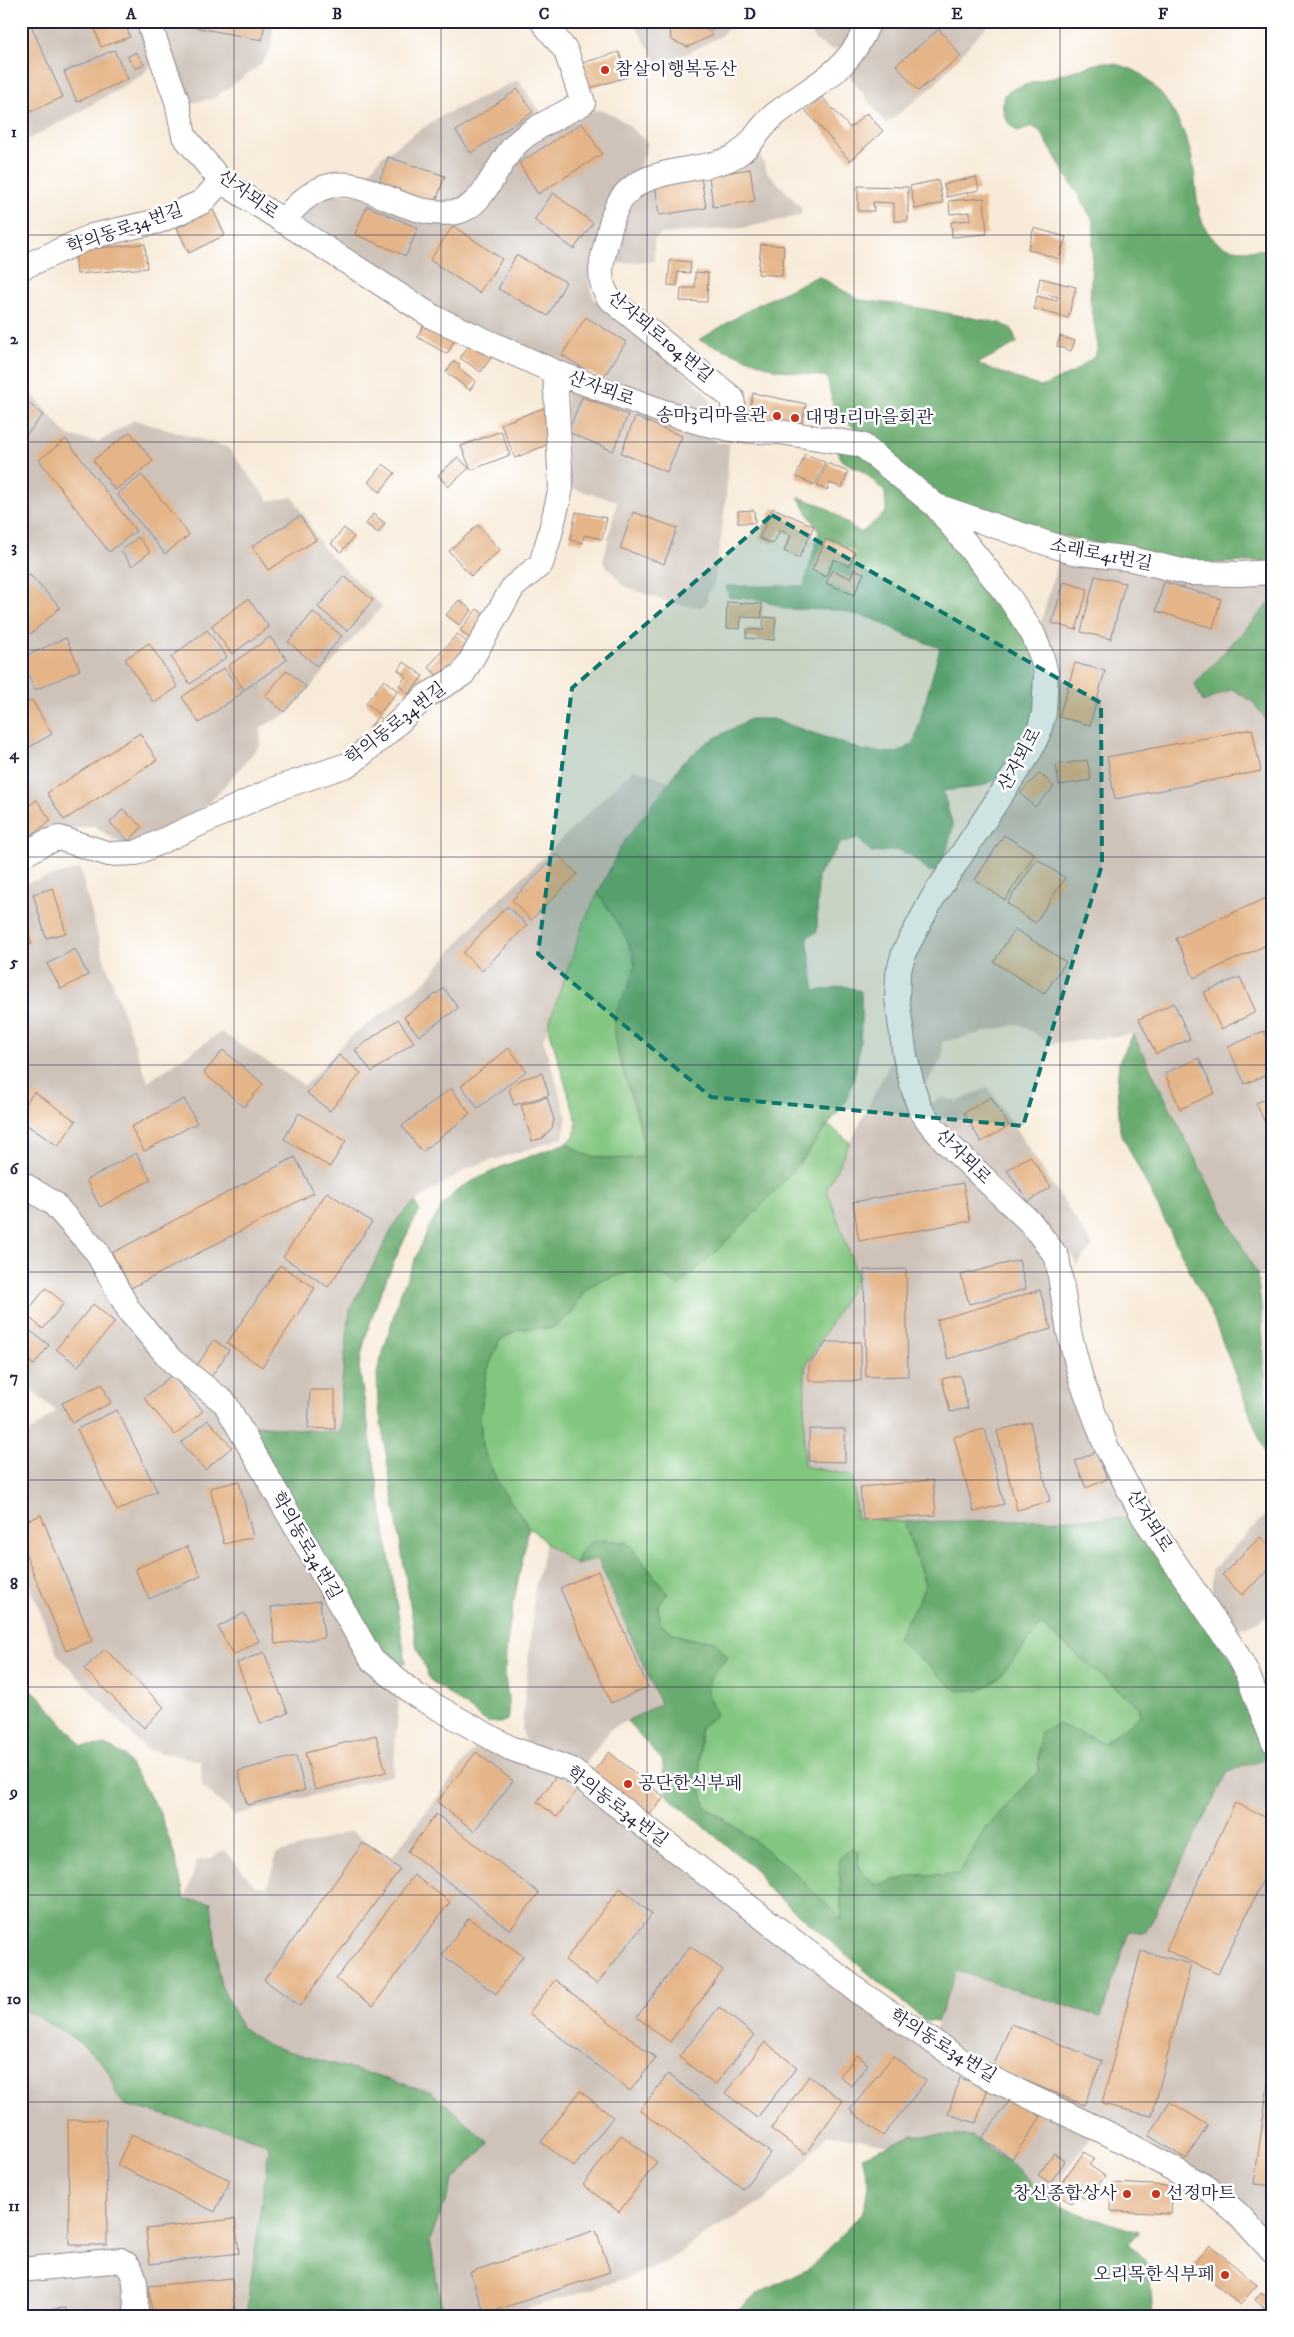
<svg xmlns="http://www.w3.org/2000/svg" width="1294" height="2337" font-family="'IM FELL DW Pica','Noto Serif KR',serif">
<rect width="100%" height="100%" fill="#fff"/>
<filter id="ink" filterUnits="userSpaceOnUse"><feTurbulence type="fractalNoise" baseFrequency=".02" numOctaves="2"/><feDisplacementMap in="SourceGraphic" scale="10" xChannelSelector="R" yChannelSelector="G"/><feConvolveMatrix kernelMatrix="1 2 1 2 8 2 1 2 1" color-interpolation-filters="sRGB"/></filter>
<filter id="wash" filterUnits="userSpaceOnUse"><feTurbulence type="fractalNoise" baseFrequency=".0096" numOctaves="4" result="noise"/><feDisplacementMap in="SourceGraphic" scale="20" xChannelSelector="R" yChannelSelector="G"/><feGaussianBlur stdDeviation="1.12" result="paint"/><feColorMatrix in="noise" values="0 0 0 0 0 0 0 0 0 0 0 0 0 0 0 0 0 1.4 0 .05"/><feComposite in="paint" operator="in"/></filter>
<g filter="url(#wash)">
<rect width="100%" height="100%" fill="#f8ead8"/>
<!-- industrial -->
<path fill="#cec2b9" d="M21 21H142L152 63 142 75 71 117 21 143Z
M158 21H273L272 47 260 65 214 98 186 104Z
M653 21H736L719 37 686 54 658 63 636 27Z
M810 21H861L847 46 832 50 815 40 810 29Z
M875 21H991L933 86 886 124 844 69Z
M518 80 555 133 593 110 605 111 623 121 648 143 638 173 595 252 589 285 594 299 635 328 703 390 715 407 712 417 709 419 463 324 296 221 328 194H357L369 172 382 156 439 117Z
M754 149 759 152 767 172 801 207 802 212 799 216 743 228 661 234 655 238 654 244 655 261 611 264 631 198Z
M21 310 25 350 22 382 68 436 99 442 134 420 227 447 269 501 293 497 324 549 382 606 287 714 261 727 260 745 214 798 196 814 127 847 94 826 53 831 21 849V638L23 634 21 631Z
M566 384 705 433 718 443H729L726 496 721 537 714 585 708 593 706 604 700 607 672 604 624 586 603 562 617 501 568 487Z
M1060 555 1273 577V599L1260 615 1203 702 1232 689 1253 702 1273 729V1274H1257L1205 1178 1133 1034 1052 1044 1019 1024 942 1042 943 1057 923 1089 906 1016 912 949 1043 737 1039 629Z
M634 769 670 781 621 846 584 922 558 1002 543 1039 567 1118 563 1138 468 1168 419 1199 398 1218 350 1309 341 1390 340 1433 237 1423 368 1668 399 1699 393 1775 235 1815 202 1786 201 1761 145 1749 57 1654 21 1563V1439L56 1411 21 1381V884L80 869 104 959 148 1082 221 1032 305 1086 347 1039 425 982 476 922Z
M894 1055 903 1085 1044 1254 1131 1513 1127 1518 904 1522 856 1518 853 1476 804 1466 805 1367 858 1277 827 1189Z
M988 1087 1093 1246 1077 1265 1070 1252 946 1128 929 1105 942 1097 957 1102Z
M1273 1507V1614L1236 1631 1212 1596V1570Z
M546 1543 576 1565 598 1558 661 1705 611 1729 584 1766 525 1742 522 1728 535 1587Z
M480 1741 561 1773 866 2005 1092 2135 1048 2195 1013 2165 913 2135 889 2145 827 2134 797 2172 766 2199 704 2235 667 2262 623 2279 505 2316H443L430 2240 454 2180 489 2143 321 2062 270 2046 240 2027 220 1983 211 1902 185 1900 197 1861 211 1858 225 1850 255 1886 267 1887 277 1854 351 1831 391 1858Z
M1271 1758 1273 1763V2237L977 2064 934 2032 956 1971 1101 2017 1129 1931 1146 1934 1228 1771Z
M21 2009 47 2023 99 2059 106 2069 113 2088 125 2105 234 2133 261 2141 269 2147 246 2316H21Z"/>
<!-- green -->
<path fill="#82c67f" stroke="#52745d" d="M598 893 626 937 635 964 629 984 617 1052 637 1116 644 1148 642 1158 610 1159 586 1155 566 1143 574 1137 577 1123 548 1026 584 922Z
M828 1125 850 1142 827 1189 858 1277 805 1367 804 1466 853 1476 856 1518 904 1522 925 1584 919 1600 897 1638 999 1678 1041 1625 1139 1707 1142 1715 1104 1743 1058 1724 1040 1732 1038 1772 985 1829 959 1874 917 1875 876 1885 858 1867 859 1852 840 1888 842 1920 793 1871 739 1829 705 1807 700 1781V1726L710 1675 727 1658 699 1640 675 1635 661 1624 658 1607 603 1539C588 1545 578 1548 576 1565L546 1543 529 1527 499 1485 482 1447 480 1416 486 1373 500 1340 519 1329 552 1328 572 1313 584 1291 601 1280 631 1272 666 1276 795 1170Z"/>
<!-- forest -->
<path fill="#69ab6e" stroke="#466654" d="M1103 62C1115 64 1128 66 1139 73 1168 93 1190 136 1194 171 1197 195 1196 225 1217 242 1232 254 1255 248 1273 250V561L1200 564 1042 532 944 502 834 411 827 377 775 369 699 340 757 305 818 276 860 300 903 305 1000 323 1012 329 1017 343 977 364 1041 387 1072 373 1095 356 1098 347 1090 299 1094 222 1040 131 1031 126 1019 132C1005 125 1000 109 1004 95L1015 88Z
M837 445 857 449 925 505 1009 606 1036 660 1039 694 1030 734 1007 768 995 780 979 787 943 791 953 827 941 872 928 871 909 854 897 850 872 853 857 838 841 843 818 875 817 932 807 937 815 991 844 986 861 991C862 1028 861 1065 846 1100 840 1113 827 1125 819 1137 778 1192 730 1240 678 1286L666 1276 652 1274 631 1272 601 1280 584 1291 572 1313 552 1328 519 1329 500 1340 486 1373 480 1416 482 1447 499 1485 529 1527C520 1574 507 1622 505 1670 505 1687 511 1703 507 1720L500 1723 487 1722 430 1680 417 1648 378 1404 377 1373 400 1294 429 1227 443 1205 459 1188 501 1167 566 1143 586 1155 610 1159 642 1157C649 1122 615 1065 614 1024 613 1006 636 983 635 964 635 944 608 910 598 893L621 846 670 781 681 764 706 743 750 719H773L865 751 897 753 914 743 940 648 907 636 874 619 838 610 785 609 767 601 729 597 726 586H804L819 532 798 497 824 506 861 533 886 512 885 492 865 473 841 460Z
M1273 599V729L1253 702 1232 689 1203 702 1195 684Z
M1133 1034 1205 1178 1257 1274 1261 1304 1270 1466 1213 1317 1120 1131 1117 1084 1119 1062Z
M415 1202 419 1210C395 1258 368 1314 359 1367L406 1663 394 1662 377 1651 244 1424 340 1433 341 1390 350 1309 398 1218Z
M1131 1513 1238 1669 1271 1758 1228 1771 1145 1934 1129 1931 1101 2017 957 1971 937 2022 925 2021 765 1886 757 1871 667 1796 662 1760 627 1721 660 1704 598 1559 576 1565C580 1536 606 1539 628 1543L668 1593 658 1607 661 1625C679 1638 692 1641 714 1640L728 1658C704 1682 704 1685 716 1716L700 1727V1781L705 1807 739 1829 793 1871 842 1920 839 1858 852 1847 859 1852 858 1867 876 1885 917 1875 959 1874 985 1829 1038 1772 1040 1732 1058 1724 1104 1743 1141 1715 1139 1707 1041 1625 999 1678 981 1690 957 1691 897 1638 919 1600 925 1584 904 1522 1127 1518Z
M21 1681 39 1696 82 1746 106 1745 124 1755 159 1811 173 1850 185 1900 211 1902 220 1983 241 2027 270 2046 432 2092 489 2143 454 2180 430 2240 443 2316H246L269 2147 261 2141 234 2133 125 2105C112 2093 114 2082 106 2068 95 2050 41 2017 21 2009Z
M913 2135 972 2136 1013 2165 1060 2207 1139 2232 1128 2243 1149 2266 1153 2316H732L755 2295 810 2268 862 2214 869 2186 862 2156Z"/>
<g id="blocks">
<!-- building -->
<path fill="#e5b589" d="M21 21H29L63 97 27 113 21 101Z
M92 21H124L130 37 101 47Z
M184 21H265L262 40 183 25Z
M673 21H697L713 35 688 47 671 40 670 25Z
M703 21H720L712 30Z
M939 29 961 56 918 91 896 65Z
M114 50 128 79 77 102 64 72Z
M136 52 144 64 136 69 127 57Z
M619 52 627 77 590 88 582 63Z
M518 89 533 112 471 153 456 131Z
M822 97 850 128 867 113 883 131 850 161 806 111Z
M582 123 602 154 538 194 519 163Z
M388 157 445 176 435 204 378 186Z
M750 169 755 201 713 207 709 176Z
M701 177 706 208 659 215 655 183Z
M976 177 979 190 947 197 944 184Z
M938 180 943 203 915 209 910 186Z
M858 186 908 187V221H894V203L873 202 874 211H858Z
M553 193 593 223 574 249 534 220Z
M984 198 987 234 952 237 951 222 970 220V212L950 214 949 201Z
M367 206 418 228 406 256 355 234Z
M213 210 225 235 189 253 177 228Z
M453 226 502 259 479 293 430 260Z
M1034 228 1066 237 1059 259 1028 249Z
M145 244 147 268 77 274 75 250Z
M761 244 784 246 782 276 758 274Z
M516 255 566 282 548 316 498 289Z
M670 260 691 262 690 273 678 272 677 286 668 285Z
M695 272 708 273 707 302 680 301 681 288H695Z
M1040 278 1076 287 1068 318 1034 309 1037 296 1057 301 1058 297 1037 292Z
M586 317 626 342 602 380 562 355Z
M425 323 455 340 447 354 417 337Z
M1060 336 1075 341 1071 351 1057 346Z
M472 341 493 355 481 372 460 358Z
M454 361 460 365 458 368 476 381 470 390 446 372Z
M753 393 806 404 801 428 748 417Z
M21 397 43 415 21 441Z
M582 397 628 415 613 451 568 432Z
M546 407 553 425 545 428 551 443 515 458 501 424Z
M635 417 682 436 667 472 621 453Z
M501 431 510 455 471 470 461 446Z
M130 432 153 461 115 490 93 460Z
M66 439 136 531 109 552 39 460Z
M805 454 825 462 815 485 796 477Z
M458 457 469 468 448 487 438 475Z
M827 463 848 472 842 488 830 483 827 490 817 486Z
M383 464 395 473 380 492 368 482Z
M142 475 189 535 165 554 117 494Z
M773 508 814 526 799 558 784 551 791 535 780 530 773 544 759 538Z
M754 510 755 523H738V511Z
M576 512 607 518 602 539 584 535 583 543 570 540Z
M633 512 677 528 664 564 620 548Z
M373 514 385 523 378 533 366 524Z
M300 516 316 540 268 570 252 546Z
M478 525 500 550 471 576 449 551Z
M344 528 354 537 341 552 331 544Z
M138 537 150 552 132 566 121 551Z
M826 539 855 552 849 566 834 559 826 577 812 570Z
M854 569 864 573 854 595 826 583 832 570 850 578Z
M30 575 60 607 31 634 21 623V583Z
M344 576 373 600 347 631 318 607Z
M1095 576 1125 583 1111 639 1081 632Z
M1064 582 1088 589 1076 630 1052 623Z
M1164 582 1221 599 1213 628 1156 611Z
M248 599 269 627 232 654 211 626Z
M459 600 472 610 459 625 446 615Z
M727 602 762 604V618L741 617 740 629 726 628Z
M477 609 488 617 470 639 460 630Z
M313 612 342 636 317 666 288 642Z
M764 617 776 618 774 640 746 638 747 629 763 630Z
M207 630 227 657 190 684 171 657Z
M457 634 471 646 442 680 428 667Z
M270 637 287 660 244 690 228 666Z
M66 638 80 670 35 690 21 658Z
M149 643 178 687 154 703 125 659Z
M404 662 423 676 409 694 399 686 406 676 398 670Z
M1075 663 1105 671 1090 725 1059 717Z
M224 668 242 693 199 723 182 697Z
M287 670 306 687 284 712 265 696Z
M384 680 398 691 379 714 366 703Z
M32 700 52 734 21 752V706Z
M378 716 386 722 379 732 371 726Z
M1252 729 1261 771 1115 799 1107 757Z
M140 733 157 760 64 820 47 793Z
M1087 760 1091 780 1059 785 1056 765Z
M1040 773 1054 787 1035 807 1020 793Z
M37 800 51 821 24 840 21 837V811Z
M123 809 142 827 129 841 110 823Z
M1004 835 1035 854 1005 900 975 880Z
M557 854 577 874 531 920 512 900Z
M1037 859 1065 878 1035 923 1007 903Z
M53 888 66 933 46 938 33 894Z
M1273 895V942L1194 978 1176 938Z
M507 906 527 925 482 971 463 953Z
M21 909 32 944 21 947Z
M1015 929 1066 962 1044 994 994 962Z
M75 949 88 975 61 989 47 964Z
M1240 977 1256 1012 1221 1029 1204 992Z
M444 988 458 1008 419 1036 404 1017Z
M1174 1003 1190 1039 1156 1054 1139 1019Z
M398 1019 414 1042 372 1072 355 1050Z
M1264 1031 1273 1050V1072L1245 1084 1228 1047Z
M509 1048 526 1071 478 1108 461 1086Z
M223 1050 263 1084 244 1107 204 1073Z
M339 1055 361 1073 330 1111 307 1093Z
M1199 1058 1215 1093 1180 1109 1165 1073Z
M542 1073 549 1095 514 1105 509 1089 522 1079Z
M451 1088 470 1114 422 1152 402 1126Z
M34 1092 76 1121 58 1146 21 1121V1110Z
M1273 1096V1140L1256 1103Z
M547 1097 554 1120 552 1128 543 1138 532 1141 521 1105Z
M991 1097 1009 1126 981 1142 964 1113Z
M184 1099 197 1123 144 1151 131 1127Z
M299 1113 346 1141 330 1167 284 1139Z
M136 1153 151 1180 100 1207 86 1180Z
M1030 1156 1051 1187 1028 1202 1007 1170Z
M295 1157 314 1193 131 1288 112 1253Z
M963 1183 970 1221 859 1241 853 1202Z
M327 1192 372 1222 328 1287 283 1257Z
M1019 1260 1026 1289 969 1304 961 1275Z
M280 1265 315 1288 262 1367 227 1343Z
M906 1269 908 1376 866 1377 864 1270Z
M46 1288 64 1303 43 1329 25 1314Z
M1040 1290 1051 1329 948 1359 937 1320Z
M93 1304 115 1322 78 1366 56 1349Z
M21 1324 49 1345 34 1365 21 1355Z
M214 1340 229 1350 211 1377 196 1367Z
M827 1342H861V1381H809V1365Z
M172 1375 203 1411 175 1435 144 1398Z
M960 1375 968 1408 950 1412 942 1379Z
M102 1384 111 1403 72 1423 62 1403Z
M310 1390H335V1429L308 1428Z
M117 1410 157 1491 117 1511 77 1429Z
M208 1420 232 1447 205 1470 181 1443Z
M1030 1422 1050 1501 1017 1510 997 1431Z
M809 1429H845V1462L809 1461Z
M985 1429 1004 1504 974 1512 954 1437Z
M1096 1452 1107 1479 1086 1488 1075 1461Z
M933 1480 936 1515 863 1520 860 1487Z
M239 1481 253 1537 224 1544 210 1488Z
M41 1515 92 1641 66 1651 21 1543V1523Z
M1260 1537 1273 1549V1565L1242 1595 1222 1575Z
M187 1546 201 1576 149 1599 135 1569Z
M598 1571 648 1687 611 1703 560 1588Z
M320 1601 324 1638 275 1644 271 1607Z
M244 1613 259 1641 233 1655 218 1627Z
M105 1649 164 1707 144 1728 84 1669Z
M264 1652 288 1713 261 1724 237 1663Z
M376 1735 386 1772 315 1790 305 1753Z
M476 1752 513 1781 474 1831 437 1802Z
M609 1752 664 1797 648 1817 593 1772Z
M296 1756 305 1790 247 1805 238 1771Z
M557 1775 577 1790 557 1817 537 1802Z
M1235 1803 1273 1821V1859L1218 1974 1166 1950Z
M436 1814 539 1893 510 1930 408 1851Z
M363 1843 400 1869 300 2006 264 1980Z
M414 1875 450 1902 373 2006 336 1979Z
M620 1888 652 1914 597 1984 565 1960Z
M469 1918 523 1956 496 1994 442 1955Z
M690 1946 723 1970 670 2042 637 2017Z
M1141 1951 1191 1964 1152 2116 1102 2104Z
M555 1980 656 2058 630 2091 529 2013Z
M719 2007 754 2035 715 2085 679 2057Z
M1011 2024 1102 2061 1084 2105 993 2067Z
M765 2042 797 2067 757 2118 725 2093Z
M857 2055 868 2064 851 2086 840 2076Z
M893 2056 926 2081 883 2136 850 2110Z
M1271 2062H1273V2186L1254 2184Z
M668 2074 771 2153 743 2189 640 2110Z
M809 2076 843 2101 805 2154 771 2129Z
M960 2078 988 2088 976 2123 948 2114Z
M580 2091 613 2117 574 2167 541 2142Z
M1012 2097 1041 2117 1012 2159 982 2138Z
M1170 2102 1208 2125 1186 2159 1149 2136Z
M68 2120H106L107 2245H69Z
M132 2134 230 2180 215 2212 117 2165Z
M621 2135 657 2162 619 2212 583 2185Z
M1084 2152 1094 2159 1089 2165 1105 2176 1087 2200 1078 2194 1071 2203 1055 2191Z
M1054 2153 1065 2161 1050 2183 1038 2175Z
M1112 2183 1173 2186 1171 2214 1111 2211Z
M235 2219 239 2253 150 2264 146 2229Z
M596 2230 610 2272 485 2314 470 2272Z
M1210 2245 1257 2285 1240 2305 1193 2265Z
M232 2278 235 2313 210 2316H152L149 2286Z
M1261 2292 1273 2302V2307L1269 2312 1255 2300Z
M66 2308V2316H27V2311Z"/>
</g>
</g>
<g filter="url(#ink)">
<use href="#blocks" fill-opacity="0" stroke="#8d868a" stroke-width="1"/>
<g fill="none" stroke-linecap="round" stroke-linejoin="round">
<defs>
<path id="street" d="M148 21 177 101 184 136 221 181 433 317 555 372 664 412 702 423 736 430 780 432 862 445 936 506 1009 597 1033 634 1042 657 1046 674 1044 713 1038 734 1030 751 932 899 904 952 898 974 897 999 905 1056 913 1088 920 1109 932 1126 948 1144 1031 1223 1057 1257 1069 1332 1081 1379 1106 1446 1143 1516 1235 1651 1247 1673 1273 1741
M283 221C348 139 383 222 456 212 483 208 497 164 515 145 531 128 562 115 583 103L566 51 542 21
M21 268 92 236 159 221 202 202 221 181
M736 430 732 398 609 298C597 281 601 263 606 244 609 233 611 221 615 211 628 176 667 173 698 167 711 165 727 162 738 154 754 144 761 124 777 113 817 82 849 73 869 21
M936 506 1073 552 1132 559 1190 573 1240 574 1273 572
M21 856 46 842 59 838 109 854 136 853 275 789 350 764 388 732 426 696 463 674 513 587 541 564 549 538 561 488 555 372
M21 1183 53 1203 96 1251 130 1312 172 1361 225 1403 372 1660 417 1696 510 1748 570 1769 862 1994 980 2073 1111 2135 1206 2187 1240 2216 1273 2252
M21 2270 120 2260C140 2270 135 2295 136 2316"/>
</defs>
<!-- street casing -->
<use href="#street" stroke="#8d868a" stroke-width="26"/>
<!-- street -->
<use href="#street" stroke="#fff" stroke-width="24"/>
</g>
</g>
<!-- marked area -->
<path fill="#0f766e" fill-opacity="0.2" stroke="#0f766e" stroke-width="4" stroke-dasharray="10 6" stroke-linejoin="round" d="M772 515 1101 703 1102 865 1023 1126 711 1097 538 954 572 688Z"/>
<!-- grid -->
<path fill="none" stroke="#22223b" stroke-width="1" stroke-opacity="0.55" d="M234 21V2316M441 21V2316M647 21V2316M854 21V2316M1060 21V2316M21 235H1273M21 442H1273M21 650H1273M21 857H1273M21 1065H1273M21 1272H1273M21 1480H1273M21 1687H1273M21 1895H1273M21 2102H1273"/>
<!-- markers -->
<g fill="#c8321e" stroke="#fff" stroke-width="2">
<circle cx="605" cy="70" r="5"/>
<circle cx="777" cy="416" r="5"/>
<circle cx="795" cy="418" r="5"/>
<circle cx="628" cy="1784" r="5"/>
<circle cx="1127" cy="2194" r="5"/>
<circle cx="1156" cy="2194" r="5"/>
<circle cx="1225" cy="2275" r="5"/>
</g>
<g text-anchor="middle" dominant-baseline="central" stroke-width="5" stroke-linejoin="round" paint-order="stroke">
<!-- poi labels -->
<g font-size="18" fill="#22223b" stroke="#fff" text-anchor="start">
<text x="615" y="70">참살이행복동산</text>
<text x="767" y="416" text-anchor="end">송마3리마을관</text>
<text x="805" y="418">대명1리마을회관</text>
<text x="638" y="1784">공단한식부페</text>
<text x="1117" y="2194" text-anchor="end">창신종합상사</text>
<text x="1166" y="2194">선정마트</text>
<text x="1215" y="2275" text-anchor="end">오리목한식부페</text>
</g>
<!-- street labels -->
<g font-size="18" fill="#22223b" stroke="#fff">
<text transform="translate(248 195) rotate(36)">산자뫼로</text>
<text transform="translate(125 229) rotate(-19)">학의동로34번길</text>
<text transform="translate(660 337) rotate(40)">산자뫼로104번길</text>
<text transform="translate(601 389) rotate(20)">산자뫼로</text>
<text transform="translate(1101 555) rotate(11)">소래로41번길</text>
<text transform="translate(396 724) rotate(-38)">학의동로34번길</text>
<text transform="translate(1020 760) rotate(-61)">산자뫼로</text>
<text transform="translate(963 1157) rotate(45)">산자뫼로</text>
<text transform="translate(1149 1521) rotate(58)">산자뫼로</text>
<text transform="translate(306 1546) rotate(60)">학의동로34번길</text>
<text transform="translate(617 1807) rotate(37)">학의동로34번길</text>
<text transform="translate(943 2046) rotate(32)">학의동로34번길</text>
</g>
</g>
<!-- margin -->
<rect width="1294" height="2337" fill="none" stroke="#fff" stroke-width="55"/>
<rect x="28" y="28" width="1238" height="2282" fill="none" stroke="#22223b" stroke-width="2"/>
<g font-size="16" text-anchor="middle" font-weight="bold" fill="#22223b">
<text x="131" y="19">A</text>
<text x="337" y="19">B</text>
<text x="544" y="19">C</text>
<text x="750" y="19">D</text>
<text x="957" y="19">E</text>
<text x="1163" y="19">F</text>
<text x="14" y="137">1</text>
<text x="14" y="344">2</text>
<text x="14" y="552">3</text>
<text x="14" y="759">4</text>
<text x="14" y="967">5</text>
<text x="14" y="1174">6</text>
<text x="14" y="1382">7</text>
<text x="14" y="1589">8</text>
<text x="14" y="1797">9</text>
<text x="14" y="2004">10</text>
<text x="14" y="2211">11</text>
</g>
</svg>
